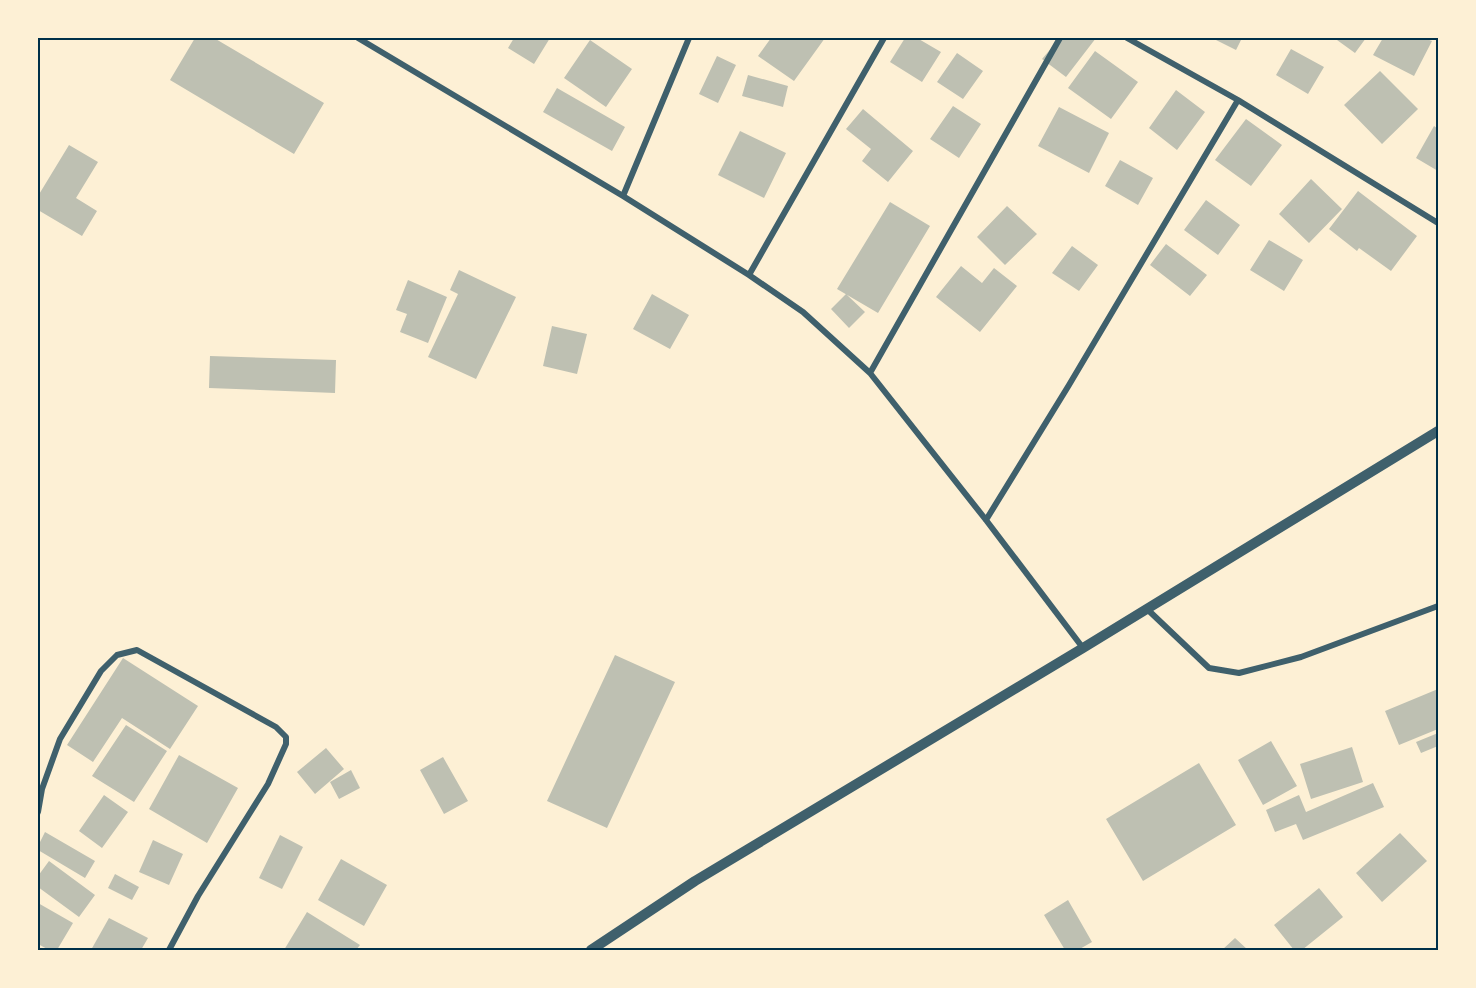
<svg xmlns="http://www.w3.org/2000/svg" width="1476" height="988" font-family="'Exo 2',sans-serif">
<rect width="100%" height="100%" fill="#fdf0d5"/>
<!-- building -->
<path fill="#bec0b2" d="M195 38H214L324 103 294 154 170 80Z
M514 38H550L534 64 508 48Z
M771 38H825L794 81 758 56Z
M905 38H917L941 52 922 82 890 62Z
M1060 38H1096L1066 77 1042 59Z
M1212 38H1242L1236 50Z
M1338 38H1366L1355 53 1337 40Z
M1383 38H1424L1432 41 1414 76 1373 55Z
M590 40 632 69 606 107 564 78Z
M1291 49 1324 67 1308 94 1276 75Z
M1095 51 1138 82 1111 119 1068 88Z
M957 53 983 71 963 99 937 82Z
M717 56 736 65 718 103 699 94Z
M1380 71 1418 109 1382 144 1344 105Z
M748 75 788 86 783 107 742 96Z
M557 88 625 127 612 151 543 112Z
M1176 90 1205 112 1177 150 1149 128Z
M953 106 981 124 959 158 930 139Z
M1059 107 1109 133 1089 173 1038 146Z
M863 109 913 151 888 182 862 161 871 149 846 129Z
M1246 119 1282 145 1251 186 1215 160Z
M1434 126 1438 129V171L1416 158Z
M740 131 786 153 764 198 718 175Z
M69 145 98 162 76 198 97 211 82 236 38 210V196Z
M1120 160 1153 178 1138 205 1105 186Z
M1311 179 1342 209 1309 243 1279 214Z
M1358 191 1417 236 1391 271 1359 248 1357 251 1329 229Z
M1206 200 1240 225 1218 255 1184 230Z
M890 202 930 226 878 313 837 289Z
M1007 206 1037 234 1005 265 977 237Z
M1269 240 1303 260 1284 291 1250 270Z
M1166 244 1207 275 1190 296 1150 265Z
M1072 246 1098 265 1079 291 1052 273Z
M961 266 982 283 994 268 1017 286 980 332 936 297Z
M459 270 516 297 476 379 428 357 458 294 450 290Z
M408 280 447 297 428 343 400 332 407 314 396 310Z
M652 294 689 315 670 349 633 329Z
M846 294 865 312 849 328 831 309Z
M552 326 587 334 577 374 543 366Z
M210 356 336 360 335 393 209 388Z
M615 655 675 682 607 828 547 801Z
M123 658 198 706 170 749 122 718 93 762 67 745Z
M1438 689V729L1399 745 1385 711Z
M126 725 167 751 134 802 92 776Z
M1438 733V746L1421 753 1416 742Z
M1271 741 1297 786 1263 805 1238 760Z
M1352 747 1363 782 1311 799 1300 764Z
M326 748 344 769 315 794 297 772Z
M179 755 238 788 207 843 149 809Z
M443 757 468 801 444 814 420 770Z
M1199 763 1236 825 1143 881 1106 819Z
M351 770 360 788 339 799 330 782Z
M1373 783 1384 807 1303 840 1296 824 1275 832 1266 810 1299 795 1306 812Z
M104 795 128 812 102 848 79 831Z
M45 832 95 861 85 878 38 850V846Z
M1400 833 1427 861 1382 902 1356 873Z
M280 835 303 847 282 889 259 878Z
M153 840 183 854 169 885 139 872Z
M341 859 387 885 364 926 318 900Z
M49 861 95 895 79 917 38 887V876Z
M115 874 139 887 132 900 108 888Z
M1319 888 1343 917 1302 950H1294L1274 925Z
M1068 900 1092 942 1078 950H1065L1044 915Z
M38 903 73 923 57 950H49L38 944Z
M307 912 360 945 356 950H284Z
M109 918 148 938 141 950H91Z
M1235 938 1248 950H1222Z"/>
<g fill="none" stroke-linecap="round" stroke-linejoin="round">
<!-- minor -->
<path stroke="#3f606c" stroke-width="6" d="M358 38 623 196 749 275 803 312 870 373 986 520 1083 648
M1127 38 1238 100 1438 223
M623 196 689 38
M749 275 884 38
M870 373 1060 38
M986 520 1069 385 1238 100
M1147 609 1209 668 1239 673 1301 657 1438 606
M38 812 42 789 60 739 101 671 117 655 137 650 276 727 286 737V744L268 784 198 896 169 950"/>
<!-- tertiary -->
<path stroke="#3f606c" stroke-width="10" d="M591 950 695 881 1083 648 1438 431"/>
</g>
<!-- border -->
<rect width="1476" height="988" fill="none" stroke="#fdf0d5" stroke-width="78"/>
<rect x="39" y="39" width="1398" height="910" fill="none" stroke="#003049" stroke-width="2"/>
</svg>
